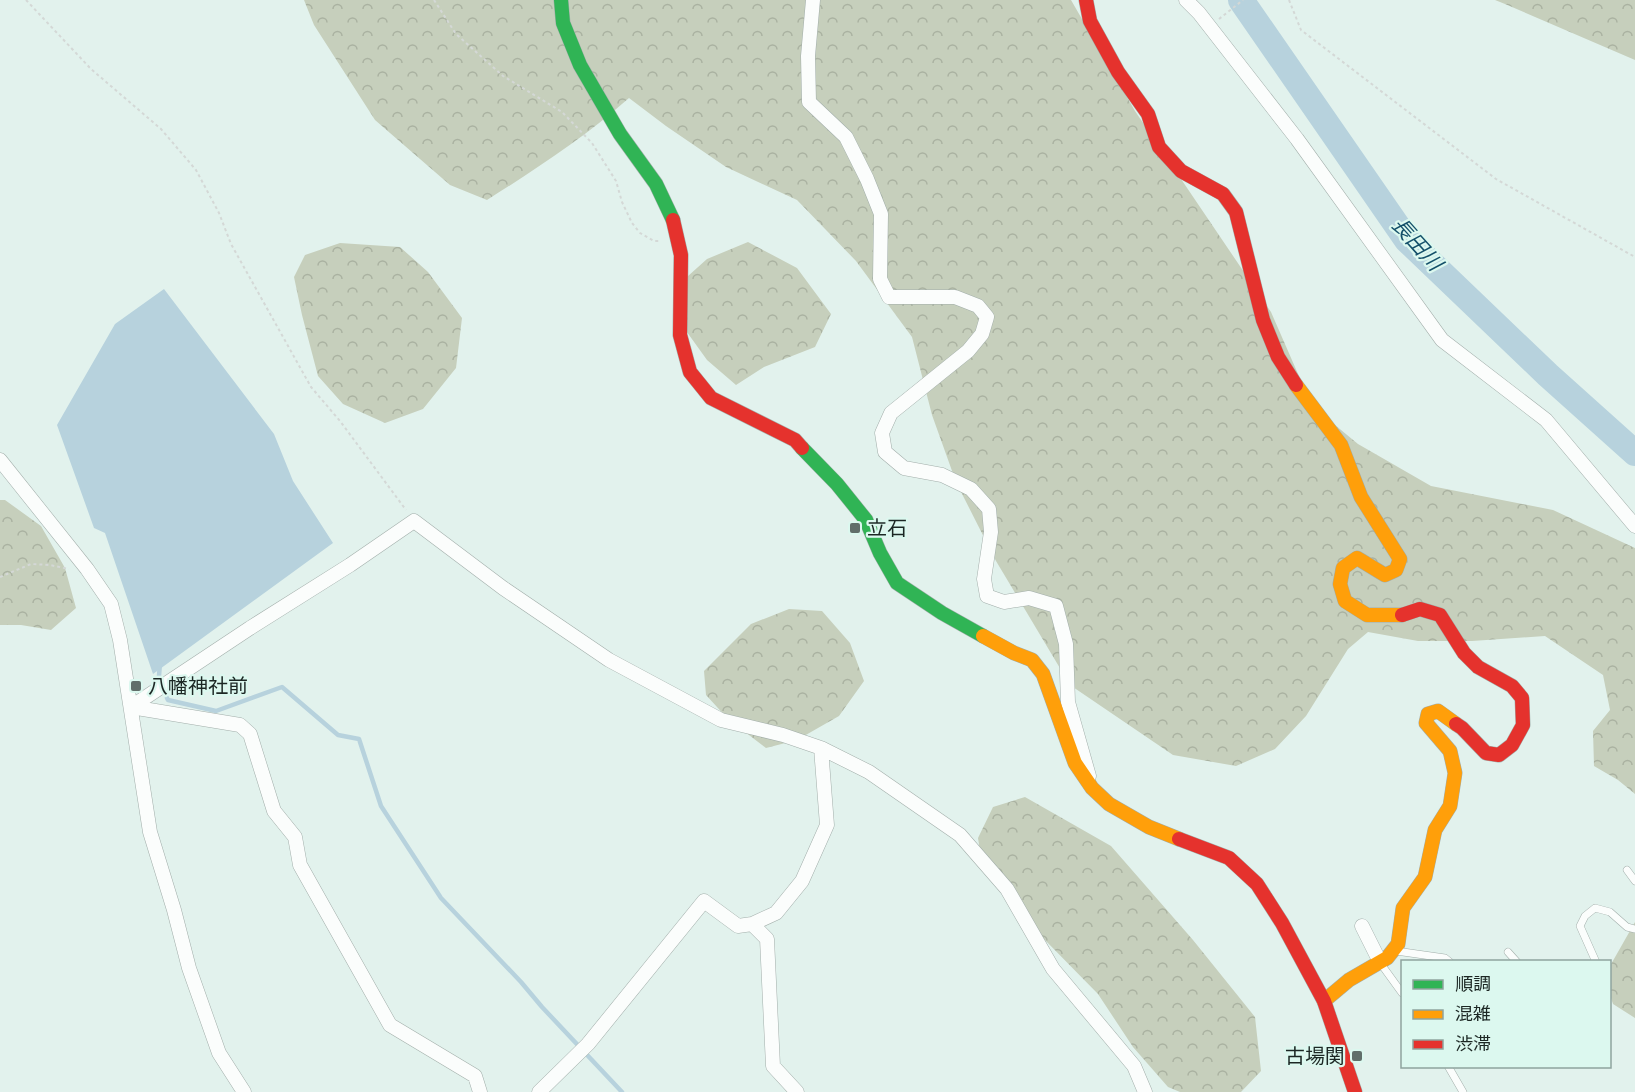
<svg xmlns="http://www.w3.org/2000/svg" width="1635" height="1092" font-family="'Nunito Sans','Noto Sans JP',sans-serif">
<defs>
<pattern id="forest-crowns" width="20" height="18" patternUnits="userSpaceOnUse" patternTransform="scale(1.5)"><rect width="20" height="18" fill="#c6cfbc"/><path d="M2 6a3 3 0 1 1 6 0M12 15a3 3 0 1 1 6 0" fill="none" stroke="#aab2a1"/></pattern>
</defs>
<rect width="100%" height="100%" fill="#e2f2ed"/>
<!-- forest -->
<path fill="url(#forest-crowns)" d="M304 0H1071L1135 111 1271 312 1312 406 1358 444 1431 486 1553 510 1635 548V794L1618 780 1594 766 1593 731 1610 710 1603 675 1545 636 1472 641H1418L1368 632 1348 649 1306 716 1275 749 1236 766 1173 755 1070 685 996 561 956 482 932 415 912 337 856 261 797 200 726 167 666 126 629 98C585 137 536 169 487 200L450 185 375 120 314 25Z
M1495 0H1635V60L1505 4Z
M748 242 797 268 831 314 815 347 764 367 736 385 707 360 679 321 678 285 707 259Z
M340 243 400 247 428 272 462 318 456 368 423 409 385 423 343 404 318 376 302 315 294 277 305 255Z
M0 500H5L41 526 65 568 76 608 51 630 21 625H0Z
M789 609 822 611 850 643 864 681 839 716 797 740 766 748 728 719 706 695 704 671 751 624Z
M1025 797 1111 846 1193 940 1255 1017 1261 1071 1241 1092H1180L1168 1087 1133 1047 1098 994 1042 937 983 870 978 838 993 807Z
M1635 922V1018L1613 1004 1610 995V966Z"/>
<!-- water -->
<path fill="#b7d2dd" d="M164 289 274 434 293 481 333 543 153 674 105 533 94 528 57 425 115 324Z"/>
<g fill="none" stroke-linecap="round" stroke-linejoin="round">
<!-- stream -->
<path stroke="#b7d2dd" stroke-width="4.5" d="M159 676 160 663
M167 698 168 700 216 711 282 687 338 735 359 739 381 806 441 898 521 982 542 1007 622 1092"/>
<!-- river -->
<path stroke="#b7d2dd" stroke-width="26" d="M1241 0 1407 240 1548 375 1635 453"/>
<defs>
<path id="lane" d="M1627 870 1635 881
M1396 951 1445 958 1450 962
M1508 952 1517 962
M1596 962 1580 926 1585 916 1595 908 1610 912 1627 927 1635 929
M1381 964 1402 993
M1448 1066 1463 1092"/>
<path id="street" d="M813 0 808 56 809 102 846 137 867 179 881 214 880 279 889 297H955L978 306 987 317 982 334 968 351 891 413 882 433 885 452 904 468 942 475 971 489 989 509 991 532 984 579 987 596 1004 602 1029 598 1056 606 1066 644 1068 702 1089 776
M1186 0 1199 13 1297 139 1442 340 1546 420 1635 526
M0 460 87 569 111 604 120 640 150 832 174 910 189 968 219 1053 244 1092
M131 707 250 628 350 565 414 521 503 588 609 660 721 720 783 735 821 748 869 772 960 835 1007 889 1053 969 1134 1066 1145 1092
M131 707 240 725 250 734 274 811 295 837 300 865 390 1025 475 1076 480 1092
M752 924 767 939 773 1066 797 1092
M1362 926 1380 962
M539 1092 588 1044 704 901 738 926 752 924 776 913 802 881 827 825 821 748"/>
<path id="fast" d="M561 0 563 23 580 65 620 134 656 184 673 220
M802 448 837 484 866 520 880 553 897 583 942 613 983 636"/>
<path id="slow" d="M1296 385 1341 445 1361 497 1400 559 1396 570 1385 575 1357 558 1343 568 1340 584 1345 601 1367 615H1402
M983 636 1014 653 1032 660 1043 674 1075 763 1092 788 1109 804 1149 827 1179 839
M1324 1001 1349 980 1387 958 1398 944 1403 908 1425 877 1435 830 1450 806 1455 773 1450 751 1426 723 1428 714 1438 711 1456 724"/>
<path id="jam" d="M1086 0 1090 21 1118 72 1148 114 1159 147 1181 171 1223 194 1236 212 1263 320 1278 357 1296 385
M673 220 681 255 680 335 690 372 711 398 795 440 802 448
M1402 615 1420 609 1440 615 1464 653 1478 667 1512 686 1522 698 1523 725 1512 745 1499 755 1486 753 1462 728 1456 724
M1179 839 1229 858 1257 884 1282 923 1324 1001 1355 1092"/>
</defs>
<!-- lane casing -->
<use href="#lane" stroke="#a2aeaa" stroke-width="8"/>
<!-- street casing -->
<use href="#street" stroke="#a2aeaa" stroke-width="15"/>
<!-- fast casing -->
<use href="#fast" stroke="#a2aeaa" stroke-width="15"/>
<!-- slow casing -->
<use href="#slow" stroke="#a2aeaa" stroke-width="15"/>
<!-- jam casing -->
<use href="#jam" stroke="#a2aeaa" stroke-width="15"/>
<!-- path -->
<path stroke="#d4d8d6" stroke-width="2" stroke-dasharray="3 3" stroke-linecap="butt" d="M26 0 91 69 161 129 196 170 219 213 231 244 311 387 340 421 406 510
M434 0 456 34 503 76 562 112 592 143 616 181 622 202 632 223 640 233 654 241H660
M1289 0 1301 30 1496 179 1635 257
M1219 19 1243 0
M0 577 31 564 50 565 69 569"/>
<!-- lane -->
<use href="#lane" stroke="#fbfdfc" stroke-width="7"/>
<!-- street -->
<use href="#street" stroke="#fbfdfc" stroke-width="14"/>
<!-- fast -->
<use href="#fast" stroke="#30b455" stroke-width="14"/>
<!-- slow -->
<use href="#slow" stroke="#ff9f0a" stroke-width="14"/>
<!-- jam -->
<use href="#jam" stroke="#e5322d" stroke-width="14"/>
</g>
<!-- markers -->
<g fill="#616e6a" stroke="#dcf8ef" stroke-width="2">
<rect x="849" y="522" width="12" height="12" rx="3"/>
<rect x="130" y="680" width="12" height="12" rx="3"/>
<rect x="1351" y="1050" width="12" height="12" rx="3"/>
</g>
<g text-anchor="middle" dominant-baseline="central" stroke-width="4.5" stroke-linejoin="round" paint-order="stroke">
<!-- poi labels -->
<g font-size="20" fill="#1c2724" stroke="#dcf8ef" text-anchor="start">
<text x="867" y="528">立石</text>
<text x="148" y="686">八幡神社前</text>
<text x="1345" y="1056" text-anchor="end">古場関</text>
</g>
<!-- water labels -->
<g font-size="21" font-style="italic" fill="#14506a" stroke="#dcf8ef">
<text transform="translate(1417 244) rotate(48)">長田川</text>
</g>
</g>
<!-- legend -->
<rect x="1401" y="960" width="210" height="108" fill="#dcf8ef" stroke="#8fa49e" stroke-width="1.5"/>
<rect x="1413" y="980" width="30" height="9" fill="#30b455" stroke="#8fa49e" stroke-width="1.5"/>
<text x="1455" y="990" font-size="18" fill="#1c2724">順調</text>
<rect x="1413" y="1010" width="30" height="9" fill="#ff9f0a" stroke="#8fa49e" stroke-width="1.5"/>
<text x="1455" y="1020" font-size="18" fill="#1c2724">混雑</text>
<rect x="1413" y="1040" width="30" height="9" fill="#e5322d" stroke="#8fa49e" stroke-width="1.5"/>
<text x="1455" y="1050" font-size="18" fill="#1c2724">渋滞</text>
</svg>
